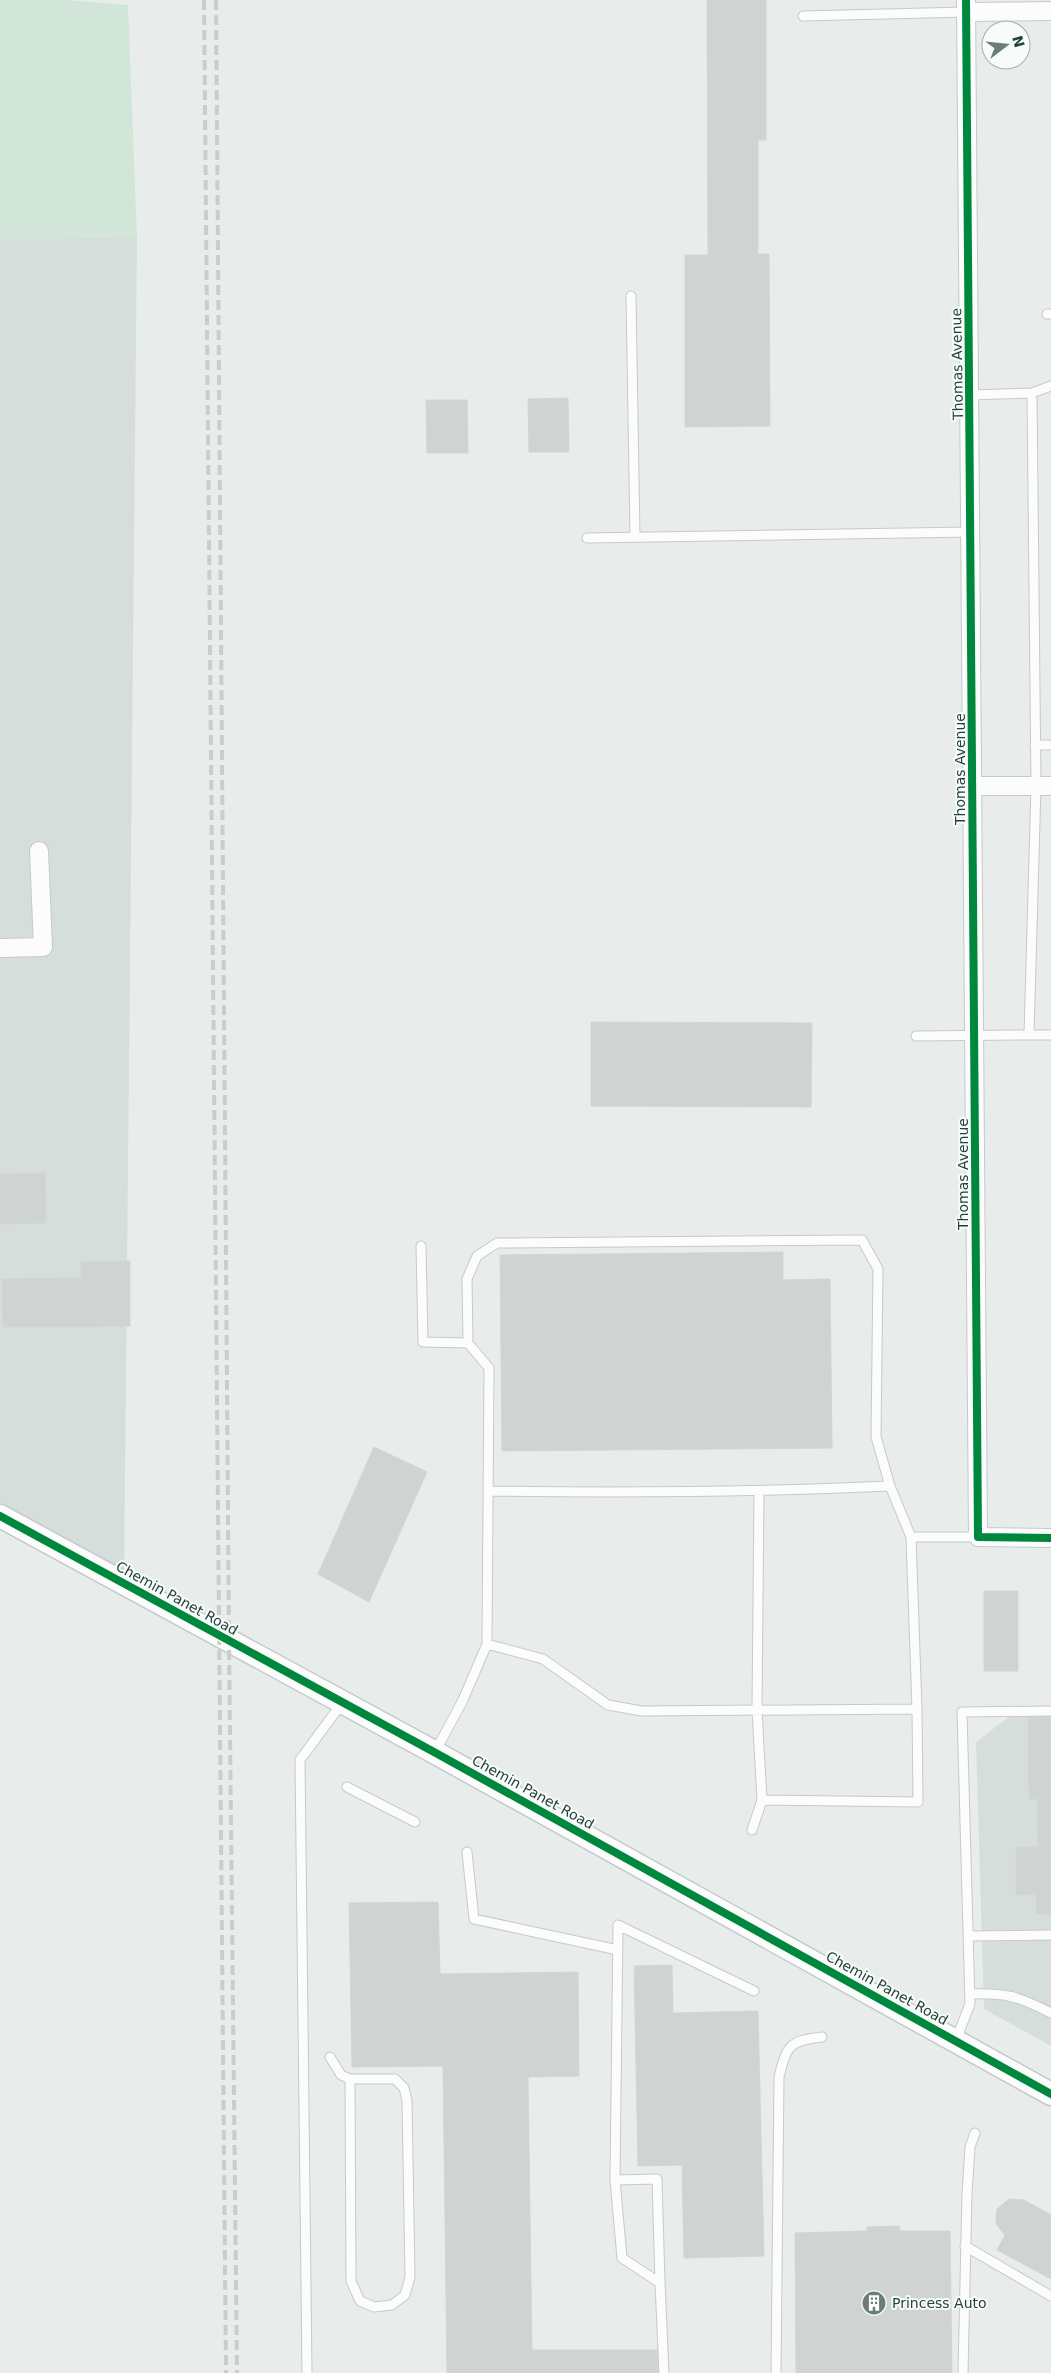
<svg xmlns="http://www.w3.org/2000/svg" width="1051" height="2373" font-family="'DejaVu Sans',sans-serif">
<rect width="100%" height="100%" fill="#e8edeb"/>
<!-- built -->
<path fill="#d6dedb" d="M137 237 124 1583 0 1516V239Z
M1011 1715H1051V2046L984 2009 976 1742Z"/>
<!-- green -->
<path fill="#d1e6d8" d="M0 0H67L128 5 137 237 0 239Z"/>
<!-- building -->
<path fill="#cfd4d2" stroke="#d1d6d4" d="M707 0H766V140H758V254H769L770 426 685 427V255H708Z
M568 398 569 452H529L528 399Z
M426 400H467L468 453H427Z
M591 1022 812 1023 811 1107 591 1106Z
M45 1173 46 1223 0 1224V1174Z
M783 1252V1280L830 1279 832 1448 502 1451 500 1255Z
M81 1261H130V1326L3 1327 2 1279 81 1278Z
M374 1447 427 1472 369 1602 318 1574Z
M984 1591H1018V1671H984Z
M1051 1717V1914H1036V1894L1016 1895V1847H1038L1037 1799H1029L1028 1718Z
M438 1902 440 1974 578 1972 579 2076 528 2077 532 2350H657L658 2373H447L443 2066 352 2067 349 1903Z
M672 1965 673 2013 758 2011 764 2256 684 2258 682 2165 638 2166 634 1966Z
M1009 2199 1024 2200 1051 2215V2279L997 2250 1005 2235 996 2224 997 2209Z
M899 2226 900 2231H950L952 2373H796L795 2233 867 2231V2227Z"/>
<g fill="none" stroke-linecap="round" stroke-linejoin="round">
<defs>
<path id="service" d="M803 16 966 12
M631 296 635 537
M1047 314H1051
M970 395 1032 393 1051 386
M587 538 971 532
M1035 745H1051
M1029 1035H1051
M916 1036 1029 1035 1036 786 1032 393
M421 1246 423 1342 468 1343 467 1279 477 1256 497 1243 862 1240 878 1269 876 1437 890 1486 911 1537 917 1709
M468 1343 489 1368 487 1644
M489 1491C623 1493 756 1492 890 1486
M911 1537H978
M435 1752 463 1700 487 1644 543 1659 608 1705 642 1711 917 1709 918 1802 762 1800 757 1710 759 1491
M347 1787 415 1822
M752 1830 762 1800
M467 1852 474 1919 618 1950
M968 1936 1051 1935
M970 1994C1007 1993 1018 1996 1051 2013
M956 2040 970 2004 962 1712 1051 1711
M330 2057 341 2075 350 2079H395L404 2088 407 2100 410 2277 405 2295 392 2305 374 2307 360 2301 351 2281 350 2079
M615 2180 657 2179 660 2283
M965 2246 1051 2296
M307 2373 300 1760 342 1703
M664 2373 660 2283 622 2258 615 2180 618 1925 754 1991
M776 2373 779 2077C787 2045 789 2041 822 2037
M963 2373 967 2193 970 2147 975 2133"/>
<path id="minor" d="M966 0 978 1537 1051 1538
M966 12 1051 11
M973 786H1051
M0 948 43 947 39 851"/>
<path id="tertiary" d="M0 1516 434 1752 1051 2094"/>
</defs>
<!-- service casing -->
<use href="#service" stroke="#c5cac8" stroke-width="11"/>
<!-- minor casing -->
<use href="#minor" stroke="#c5cac8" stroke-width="20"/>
<!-- tertiary casing -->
<use href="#tertiary" stroke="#c5cac8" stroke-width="25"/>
<!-- service -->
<use href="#service" stroke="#fcfcfc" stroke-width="9"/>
<!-- minor -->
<use href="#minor" stroke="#fcfcfc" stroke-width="18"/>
<!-- tertiary -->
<use href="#tertiary" stroke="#fcfcfc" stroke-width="22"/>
<!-- rail -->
<path stroke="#c9cdcc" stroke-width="4" stroke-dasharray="10 5" stroke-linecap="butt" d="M204 0 226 2373
M216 0 229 1640 237 2373"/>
<defs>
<path id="cycleway" d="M966 0 978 1537 1051 1538
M0 1516 434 1752 1051 2094"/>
</defs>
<!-- cycleway casing -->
<use href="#cycleway" stroke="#f7fbf9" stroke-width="11"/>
<!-- cycleway -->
<use href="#cycleway" stroke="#00873e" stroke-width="8"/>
</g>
<!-- icons -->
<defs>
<symbol id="building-disc" viewBox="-11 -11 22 22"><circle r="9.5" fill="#697e78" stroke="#f7fbf9"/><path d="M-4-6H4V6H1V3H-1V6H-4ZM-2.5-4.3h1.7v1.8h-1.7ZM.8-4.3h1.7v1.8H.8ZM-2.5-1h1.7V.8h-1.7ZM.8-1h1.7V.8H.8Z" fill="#fff"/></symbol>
</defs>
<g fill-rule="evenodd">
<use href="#building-disc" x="860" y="2289" width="28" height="28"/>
</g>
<g text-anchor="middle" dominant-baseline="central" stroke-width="4" stroke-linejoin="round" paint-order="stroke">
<!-- street labels -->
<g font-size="14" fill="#24423a" stroke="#f7fbf9">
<text transform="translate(957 364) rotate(-91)">Thomas Avenue</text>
<text transform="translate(960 769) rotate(-90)">Thomas Avenue</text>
<text transform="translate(963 1174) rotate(-90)">Thomas Avenue</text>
<text transform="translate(177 1598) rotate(29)">Chemin Panet Road</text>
<text transform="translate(533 1792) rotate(29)">Chemin Panet Road</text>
<text transform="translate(887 1988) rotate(29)">Chemin Panet Road</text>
</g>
<!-- poi labels -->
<g font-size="14" fill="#24423a" stroke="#f7fbf9" text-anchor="start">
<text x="892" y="2303">Princess Auto</text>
</g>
</g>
<!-- north arrow -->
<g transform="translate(1006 45) rotate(74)"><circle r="24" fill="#f7fbf9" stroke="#a3b1ad"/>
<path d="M0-4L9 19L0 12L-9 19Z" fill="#697e78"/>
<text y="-8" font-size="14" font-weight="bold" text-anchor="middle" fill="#24423a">N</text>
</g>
</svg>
